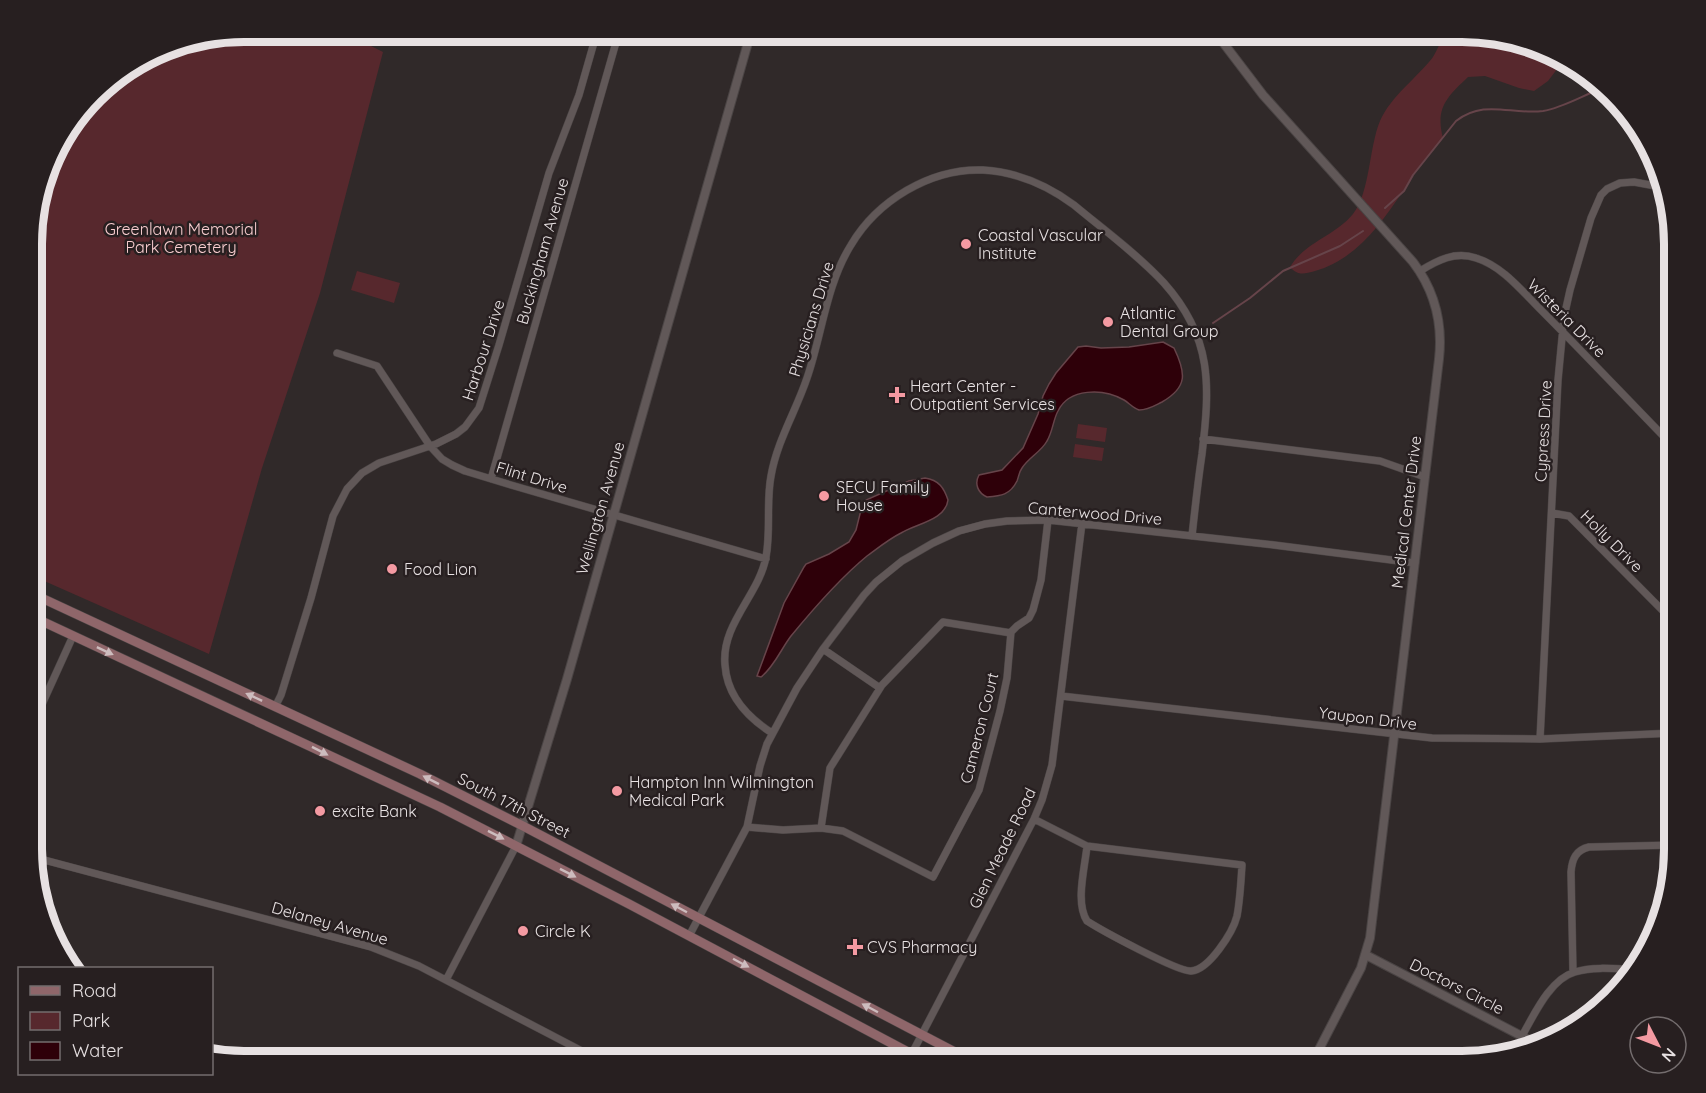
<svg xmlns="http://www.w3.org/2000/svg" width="1706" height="1093" font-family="Quicksand,sans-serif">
<rect width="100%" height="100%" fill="#302929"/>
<!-- green -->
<path fill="#57282d" d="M244 32H347L353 37 383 52 320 293 262 468 209 654 33 576V216L54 150 104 84 163 48Z
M1445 32H1463L1530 43 1564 60 1548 81 1534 91 1519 88 1485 76 1468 77C1447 97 1435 108 1443 138 1433 150 1422 162 1413 175 1409 180 1407 186 1403 191 1381 224 1355 260 1315 271 1304 274 1298 276 1290 267 1305 242 1335 236 1353 214 1370 193 1369 147 1380 121 1391 96 1417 78 1433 57 1438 49 1441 40 1445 32Z
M357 271 400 283 394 303 351 290Z
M1078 424 1107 428 1105 442 1076 438Z
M1075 444 1104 448 1102 461 1073 457Z"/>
<!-- water -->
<path fill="#2e0009" stroke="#66444a" stroke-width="1.5" d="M1163 342 1174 348C1186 373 1188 387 1162 402 1154 406 1148 410 1139 410 1133 408 1129 403 1124 400 1103 388 1069 388 1058 411 1053 420 1053 431 1047 441 1041 452 1029 457 1022 468 1019 472 1019 476 1017 481 1010 495 1001 496 987 497 978 493 974 484 979 475L1002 470 1023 448 1038 414 1043 396 1049 384 1056 373 1078 347 1086 346 1101 348 1129 347Z
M925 478C939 480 944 488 948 500 946 520 915 524 901 533 889 539 878 548 867 556 839 579 814 608 791 636 781 649 774 667 761 677L757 676 784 603 804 567 806 564 829 554 849 542 856 530 862 506 866 500 909 481Z"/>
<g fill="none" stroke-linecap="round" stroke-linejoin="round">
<!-- stream -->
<path stroke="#66444a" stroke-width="2" d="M1385 208 1404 191 1413 175 1456 121C1485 99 1510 115 1543 111 1562 108 1582 96 1600 89
M1213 323 1250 298 1283 271 1340 246 1363 231"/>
<defs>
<path id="minor" d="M1670 218 1671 235 1674 247
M1420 271C1438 260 1455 251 1476 258 1502 266 1521 290 1540 309 1585 354 1629 401 1674 447
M337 353 377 366 430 446 442 459 452 465 465 471 511 485 766 559
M1203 439 1380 461 1425 477
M491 479 619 32
M1552 513 1569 516 1674 622
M823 649 880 688
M1061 696 1432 738 1540 739 1674 733
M275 707 281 695 311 598 333 516 347 489 362 473 379 463 436 444 456 434 465 427 479 408 499 345 549 173 579 95 597 32
M33 724 73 636
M772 733C747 717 727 696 725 665 721 624 759 595 766 557 771 530 766 502 771 476 777 441 796 411 807 378 822 335 826 285 851 245 877 201 930 168 983 170 1017 172 1047 185 1074 205 1104 230 1137 254 1164 283 1213 338 1210 386 1202 454 1198 481 1195 508 1192 536
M1540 739 1558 380 1564 317 1570 290 1591 218 1601 195 1607 189 1620 183 1634 182 1661 187
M1034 819 1087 846 1242 865C1241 882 1240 900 1237 916 1233 932 1209 970 1191 971 1178 972 1101 930 1087 921 1075 903 1085 867 1087 846
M747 827 783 830 821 828 843 831 933 877 979 790 1000 711 1007 678 1011 632 1017 626 1029 618 1033 610 1041 580 1048 520
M821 828 830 768 882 685 943 622 1011 633
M33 857 371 947 419 966 601 1061
M689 936 747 827 760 766 767 744 797 688 823 649 864 595 876 582 902 561 933 543 959 531 985 524 1007 521 1048 520 1274 545 1415 563
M1573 972 1571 872C1572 859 1576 850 1589 847L1674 845
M446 980 516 846
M1522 1036C1534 1015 1550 979 1575 972 1594 966 1617 969 1636 970
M908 1061 1034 819 1042 800 1052 765 1082 523"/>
<path id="tertiary" d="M1215 32 1263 95 1413 262C1435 291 1443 323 1439 359L1370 938 1361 968 1313 1061
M516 846 567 679 751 32
M1366 955 1535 1043"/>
<path id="secondary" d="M33 594 420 774 523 826 972 1061
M33 617 440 807 629 904 925 1061"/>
</defs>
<!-- minor casing -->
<use href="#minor" stroke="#4a4444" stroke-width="8"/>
<!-- tertiary casing -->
<use href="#tertiary" stroke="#4a4444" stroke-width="10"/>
<!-- secondary casing -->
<use href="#secondary" stroke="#4a4444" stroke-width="10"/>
<!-- minor -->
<use href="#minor" stroke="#615858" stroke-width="7"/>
<!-- tertiary -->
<use href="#tertiary" stroke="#615858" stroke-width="8"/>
<!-- secondary -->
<use href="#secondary" stroke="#8f666a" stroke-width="9"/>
</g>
<!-- one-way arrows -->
<defs><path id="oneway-solid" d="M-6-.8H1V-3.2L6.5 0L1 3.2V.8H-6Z" transform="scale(1.5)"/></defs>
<g fill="#cdbcbe">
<use href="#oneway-solid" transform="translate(105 651) rotate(25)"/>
<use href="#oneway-solid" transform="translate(254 697) rotate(-155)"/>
<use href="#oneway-solid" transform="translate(320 751) rotate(27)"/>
<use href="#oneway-solid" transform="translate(431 780) rotate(-153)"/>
<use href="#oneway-solid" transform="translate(496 835) rotate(27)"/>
<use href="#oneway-solid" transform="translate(568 873) rotate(27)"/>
<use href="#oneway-solid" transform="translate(679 908) rotate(-152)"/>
<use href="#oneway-solid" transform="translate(741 963) rotate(28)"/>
<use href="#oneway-solid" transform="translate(870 1008) rotate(-152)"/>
</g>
<!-- markers -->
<g fill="#f49aa2" stroke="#271f20" stroke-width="2">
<circle cx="966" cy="244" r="6"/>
<circle cx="1108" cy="322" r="6"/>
<path d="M894 386h6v6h6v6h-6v6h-6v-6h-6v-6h6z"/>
<circle cx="824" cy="496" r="6"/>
<circle cx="392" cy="569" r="6"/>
<circle cx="617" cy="791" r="6"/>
<circle cx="320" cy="811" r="6"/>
<circle cx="523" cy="931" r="6"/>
<path d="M852 938h6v6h6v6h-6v6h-6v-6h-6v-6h6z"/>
</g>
<g text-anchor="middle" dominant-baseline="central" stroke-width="5" stroke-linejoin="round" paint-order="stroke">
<!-- park labels -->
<g font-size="16" fill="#faced0" stroke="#271f20">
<text x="181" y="229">Greenlawn Memorial<tspan x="181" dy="18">Park Cemetery</tspan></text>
</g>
<!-- poi labels -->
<g font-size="16" fill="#e7e1e2" stroke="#271f20" text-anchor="start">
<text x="978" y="235">Coastal Vascular<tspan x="978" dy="18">Institute</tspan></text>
<text x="1120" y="313">Atlantic<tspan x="1120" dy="18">Dental Group</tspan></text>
<text x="910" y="386">Heart Center -<tspan x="910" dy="18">Outpatient Services</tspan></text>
<text x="836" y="487">SECU Family<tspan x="836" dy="18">House</tspan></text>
<text x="404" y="569">Food Lion</text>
<text x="629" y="782">Hampton Inn Wilmington<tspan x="629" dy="18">Medical Park</tspan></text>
<text x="332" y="811">excite Bank</text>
<text x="535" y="931">Circle K</text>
<text x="867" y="947">CVS Pharmacy</text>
</g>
<!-- street labels -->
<g font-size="16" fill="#e7e1e2" stroke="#271f20">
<text transform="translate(542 251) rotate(-74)">Buckingham Avenue</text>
<text transform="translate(1567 318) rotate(45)">Wisteria Drive</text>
<text transform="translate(811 319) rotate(-73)">Physicians Drive</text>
<text transform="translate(483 350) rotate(-72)">Harbour Drive</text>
<text transform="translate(1543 431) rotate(-87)">Cypress Drive</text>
<text transform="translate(532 477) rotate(17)">Flint Drive</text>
<text transform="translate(600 508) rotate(-74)">Wellington Avenue</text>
<text transform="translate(1406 512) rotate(-83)">Medical Center Drive</text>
<text transform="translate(1095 513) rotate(5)">Canterwood Drive</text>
<text transform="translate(1612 541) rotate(45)">Holly Drive</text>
<text transform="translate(1368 718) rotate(7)">Yaupon Drive</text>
<text transform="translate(979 728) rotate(-76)">Cameron Court</text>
<text transform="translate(514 805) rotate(27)">South 17th Street</text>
<text transform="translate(1002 848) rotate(-64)">Glen Meade Road</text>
<text transform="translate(330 923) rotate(16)">Delaney Avenue</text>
<text transform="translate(1457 986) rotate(27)">Doctors Circle</text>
</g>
</g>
<!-- crop -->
<path d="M0 0H1706V1093H0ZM244 42H1462A202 202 0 0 1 1664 244V849A202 202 0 0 1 1462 1051H244A202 202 0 0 1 42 849V244A202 202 0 0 1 244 42Z" fill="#271f20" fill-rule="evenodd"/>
<path fill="none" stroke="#e7e1e2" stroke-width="8" d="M244 42H1462A202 202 0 0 1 1664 244V849A202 202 0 0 1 1462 1051H244A202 202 0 0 1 42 849V244A202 202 0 0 1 244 42Z"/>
<!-- legend -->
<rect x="18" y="967" width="195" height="108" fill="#271f20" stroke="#746d6e" stroke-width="1.5"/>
<rect x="30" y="986" width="30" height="9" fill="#8f666a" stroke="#746d6e" stroke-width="1.5"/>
<text x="72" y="997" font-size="18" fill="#e7e1e2">Road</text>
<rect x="30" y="1012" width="30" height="18" fill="#57282d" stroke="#746d6e" stroke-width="1.5"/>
<text x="72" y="1027" font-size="18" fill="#e7e1e2">Park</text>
<rect x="30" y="1042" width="30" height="18" fill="#2e0009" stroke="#746d6e" stroke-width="1.5"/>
<text x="72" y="1057" font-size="18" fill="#e7e1e2">Water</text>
<!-- north arrow -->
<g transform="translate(1658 1045) rotate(132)"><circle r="28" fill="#271f20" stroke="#746d6e" stroke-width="1.5"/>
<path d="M0-4.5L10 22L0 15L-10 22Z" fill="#f49aa2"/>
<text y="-9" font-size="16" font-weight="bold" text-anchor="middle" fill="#e7e1e2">N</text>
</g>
</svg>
